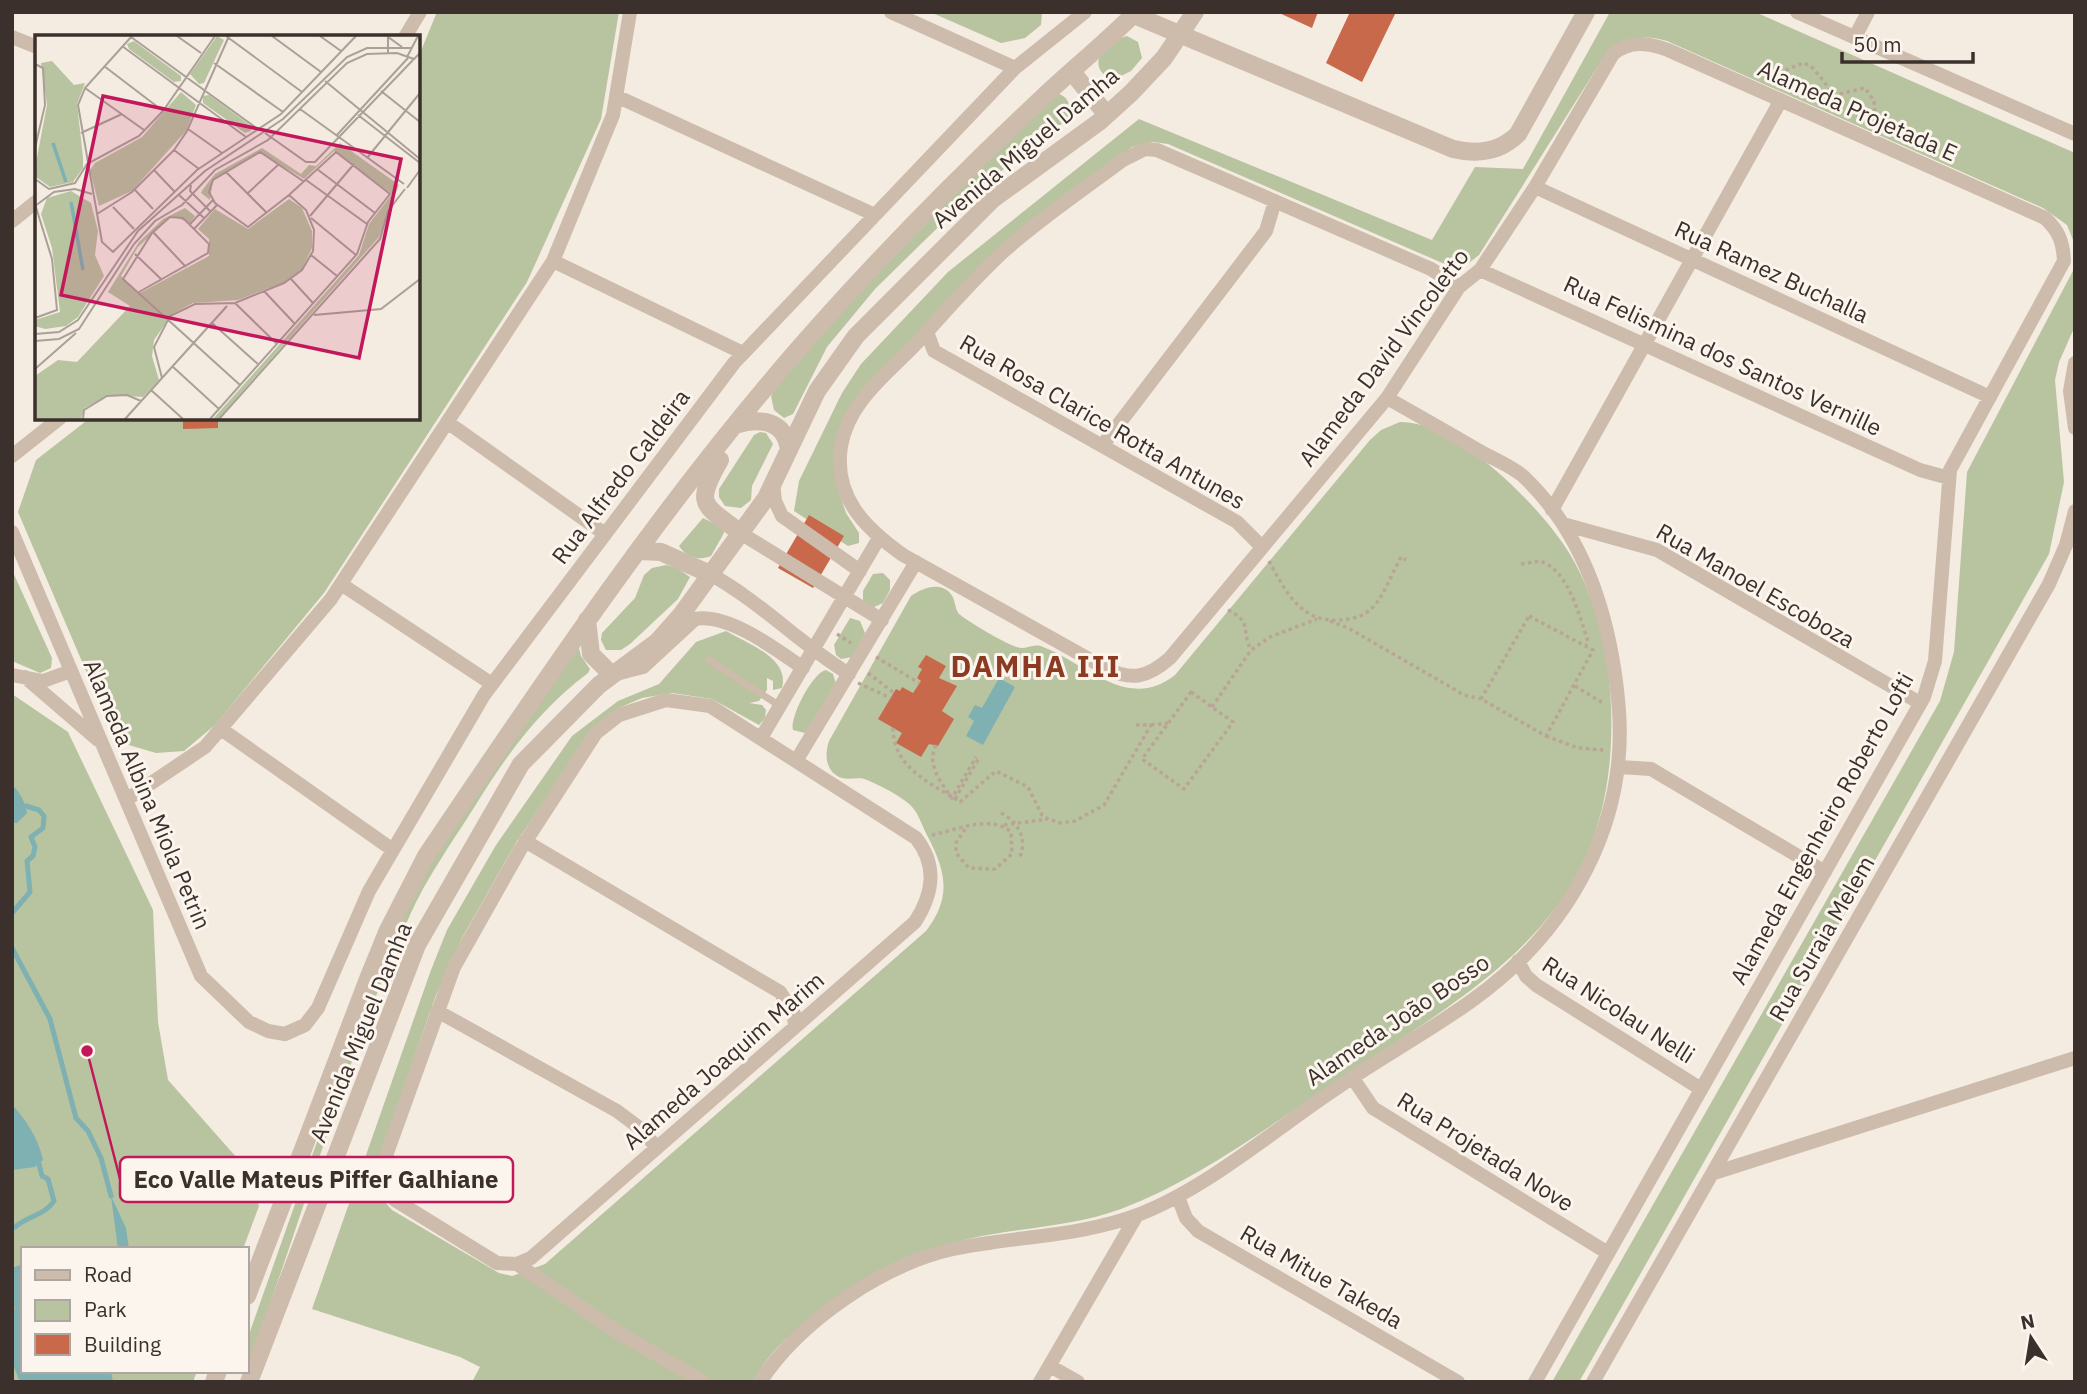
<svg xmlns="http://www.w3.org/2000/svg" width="2087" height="1394" font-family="'IBM Plex Sans',sans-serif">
<rect width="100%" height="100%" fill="#f4ebe1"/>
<!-- green -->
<path fill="#b8c4a0" d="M437 12H619L601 119 527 282 324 593 215 725 184 751 156 753 129 745 110 727 18 512 36 460 90 418H418V58Z
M930 12H1042L1041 25 1025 38 1001 43Z
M1610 12H1755L2075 153V245L2067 225 2043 208 1667 41C1640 33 1627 39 1605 55L1479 255 1465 266 1447 265 1168 144 1153 142 1132 147 987 262 855 400 835 479 846 513 859 533V543L848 546 794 511 799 481 842 393 861 364 948 272 1139 119 1432 240 1475 167 1523 169Z
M1127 36 1138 42 1142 58 1131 71 1113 80C1083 67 1105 42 1127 36Z
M1053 93C1068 94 1072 105 1069 118L971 195 875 289 827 347 793 414 784 418 774 410 771 396 777 384 820 333Z
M2075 267V326L2059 362 2055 380 2064 482 2049 554 1579 1382H1552L1940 701 1954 652 1967 472Z
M1400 422C1455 421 1535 502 1564 545 1595 591 1609 651 1611 707 1619 916 1487 981 1334 1083 1266 1128 1199 1179 1121 1209 1064 1230 1003 1227 946 1245 925 1251 905 1268 886 1279 855 1297 820 1313 792 1334 776 1346 763 1365 752 1382H472L480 1367 460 1357 312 1309 431 970 447 930 496 845 572 736 618 701 659 684 696 642 726 631C748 644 790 658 782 688L773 690V681L767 678V690L759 701 749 703 762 705 766 710 765 718 759 725 712 699 672 693 642 698 621 707 590 734 517 841 462 938 436 995 380 1156C375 1177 377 1194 392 1210L499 1273 512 1276 545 1264 926 931C952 897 946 872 928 837 923 828 919 815 913 808 904 797 879 785 867 780 857 775 846 783 836 775 825 768 825 752 829 741L911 596C921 589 939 581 950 593 956 599 954 608 959 614 969 622 1010 647 1021 648 1029 648 1035 643 1043 647 1087 664 1128 712 1175 675L1370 440 1381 430Z
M760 432 766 433 773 444 752 486 751 500 741 508 725 506 719 497V489L754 435Z
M703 518 723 528 724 533 711 556C699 561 686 557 679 546Z
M666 565 677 568 690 577 678 599 630 644 621 650H606L601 640 602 633 635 598 644 575 652 568Z
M12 570 52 658 51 668 40 673 12 661Z
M883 573 890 580V590L883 603 872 608 863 602V591L873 574Z
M850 618 860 621 865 633 853 657 841 659 836 655 834 645Z
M578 644 581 656 590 669 588 673C538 711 508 753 475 806 453 841 427 877 410 915 344 1060 305 1217 247 1365V1340L372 986 433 853Z
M826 670 833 674 836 684 805 733 793 730C789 718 813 672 826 670Z
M12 694 68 732 153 910 158 1022 168 1080 245 1167 259 1206 243 1249H23V1371H197L193 1382H12Z"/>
<!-- water -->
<path fill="#7fb0b2" d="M999 678 1015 687 983 745 966 736 974 721 968 717 975 705 982 708Z
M12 785C19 790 26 804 27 813L17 823H12Z
M12 1104C27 1122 38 1137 43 1160L35 1167 12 1170Z
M111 1196 126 1228 129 1249H118Z
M23 1264V1371H111L113 1382H20L12 1362V1268Z"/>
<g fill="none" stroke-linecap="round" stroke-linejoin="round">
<!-- stream -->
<path stroke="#7fb0b2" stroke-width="5" d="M12 913 30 892 27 861 33 856 35 847 31 837 43 828 44 816 39 810 26 806
M12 948 50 1019 76 1118 88 1131 101 1158 111 1196
M15 1227C28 1216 45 1215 54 1201L48 1179 42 1176 39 1164"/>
</g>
<!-- building -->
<path fill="#c8694b" d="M1277 12H1318L1312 28Z
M1350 12H1396L1362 82 1326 63Z
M183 418H218V428L183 429Z
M809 515 844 536 813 588 778 568Z
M926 655 946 666 939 678 957 686 942 711 954 719 938 746 929 744 921 757 896 743 902 733 878 719 896 689 900 691 902 687 913 693 921 681 917 678 922 669 918 667Z"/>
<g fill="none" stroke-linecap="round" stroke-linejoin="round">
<!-- path -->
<path stroke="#b9a596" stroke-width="3.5" stroke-dasharray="3.5 3.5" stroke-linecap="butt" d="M1766 78 1803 63 1811 66 1835 95 1865 88 1874 101 1876 125
M1269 561C1285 591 1301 623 1340 620 1351 619 1363 617 1371 609 1384 597 1392 573 1401 557L1406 560
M1521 564 1540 561C1569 570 1579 616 1588 641L1586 645
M1228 610C1253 622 1241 631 1251 650
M1529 616 1593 650 1546 736 1481 699Z
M1330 621 1350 629 1464 695 1481 699
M837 634 851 643
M876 657 919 683
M868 673 894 693
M858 683 891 698
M1575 686 1603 703
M1191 692 1233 722 1184 789 1142 759Z
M1212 707 1251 650 1270 637 1317 619
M1151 725 1168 723
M893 728C893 768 931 783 960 802L996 771 1028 787 1042 815 1048 819 1061 823 1075 821 1104 805 1151 725H1134
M1546 736 1578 748 1604 750
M936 745C926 764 941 783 952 798L976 757
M955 799 979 758
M1001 813C1019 822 1028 840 1019 859
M1004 825 1048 819
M932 835C956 830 991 814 1011 832L1012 854 995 869 969 868 956 853V843L965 829
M12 1308 23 1310"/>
<!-- service -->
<path stroke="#cdbbac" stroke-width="7" d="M709 660 780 706"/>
<!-- minor -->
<path stroke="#cdbbac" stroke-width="14" d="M891 12 1015 68
M1797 12 2075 134
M12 37 37 47
M405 37 420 12
M1855 37 1868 12
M616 96 875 215
M1535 187 1990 397
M12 221 37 201
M553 261 743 353
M1480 270 1920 470 1949 478
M1459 287 1431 269 1157 150 1145 149 1123 160C1083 190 1041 218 1004 251 971 281 942 316 912 348 884 376 848 404 841 446 833 497 865 528 903 555L1105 668C1132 681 1147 678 1170 658L1387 398 1459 287 1480 270 1535 187 1613 54C1630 40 1648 43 1668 50L2045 218C2059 231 2063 242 2064 261L1950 470 1935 661 1924 697 1535 1382
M927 332 934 351 1237 522 1262 547
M2075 363 2070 391 2075 428
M447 422 605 534
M1102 446 1266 231 1275 201
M12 456 60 418
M773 483 775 501 782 516 860 571
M1552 510 1781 100
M1563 524 1657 550 1920 703
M12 532 201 976 249 1022 268 1031 285 1034 305 1025 318 1008 369 891 484 695 734 363 1015 68 1085 12
M742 534 882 620
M710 574C761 602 800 644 849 674
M341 584 492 684
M616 674 643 667 695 619C728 613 776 649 803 668
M12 675 43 681 71 671
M25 677 98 740
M666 700 710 706 916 838C938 866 933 894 915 922L531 1258 517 1264 497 1263 395 1200 386 1184 387 1153 454 967 520 850 596 733 619 715Z
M221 729 393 850
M761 738 879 538
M796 761 916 562
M1620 767 1651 769 1825 872
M126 800 205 747 331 599 553 261 613 115 630 12
M525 841 780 992 794 1014 795 1027
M1518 961 1526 976 1536 985 1701 1089
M437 1011 617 1111 641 1129 657 1148
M1352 1077 1373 1108 1608 1253
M1714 1173 2075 1058
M1178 1197 1186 1218 1198 1231 1458 1382
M517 1264 619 1333 704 1382
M1050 1366 1078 1382
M760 1382C800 1321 882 1265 953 1249 1015 1236 1080 1237 1140 1214 1208 1187 1273 1131 1334 1090 1379 1058 1429 1032 1474 999 1571 929 1631 819 1618 699 1610 619 1585 535 1524 477 1513 467 1496 460 1483 453 1451 434 1419 416 1387 398
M1040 1382 1137 1215
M1593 1382 2049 584 2066 545 2075 511"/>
<!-- tertiary -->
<path stroke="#cdbbac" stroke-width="18" d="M1134 15 1453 149C1478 155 1500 152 1518 134L1586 12
M1072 72 1107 115
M735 425C760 417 785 420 789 450
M720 460C693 507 704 504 742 534
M639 551 661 552 710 574
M587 620 591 654 611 674
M247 1296 368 979 388 930 426 856C542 684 658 511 794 354 871 265 956 179 1042 98 1073 69 1106 42 1136 12
M214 1382 218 1371
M249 1382 417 945 521 764 599 685 657 642 681 615 766 498 817 391 856 336 993 199 1099 122 1131 93 1164 58 1195 12"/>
</g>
<g text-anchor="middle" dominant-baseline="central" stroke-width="6" stroke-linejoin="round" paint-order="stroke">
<!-- street labels -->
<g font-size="23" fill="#3b302b" stroke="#fbf5ee">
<text transform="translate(1858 110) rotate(24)">Alameda Projetada E</text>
<text transform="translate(1025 147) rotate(-40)">Avenida Miguel Damha</text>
<text transform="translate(1772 271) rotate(25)">Rua Ramez Buchalla</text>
<text transform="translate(1723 355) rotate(25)">Rua Felismina dos Santos Vernille</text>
<text transform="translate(1383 357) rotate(-53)">Alameda David Vincoletto</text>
<text transform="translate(1103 421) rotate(30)">Rua Rosa Clarice Rotta Antunes</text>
<text transform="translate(620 476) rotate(-53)">Rua Alfredo Caldeira</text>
<text transform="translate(1756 585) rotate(30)">Rua Manoel Escoboza</text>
<text transform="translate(148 794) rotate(67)">Alameda Albina Miola Petrin</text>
<text transform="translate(1821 828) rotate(-61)">Alameda Engenheiro Roberto Lofti</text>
<text transform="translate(1821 938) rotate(-60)">Rua Suraia Melem</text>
<text transform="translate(1619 1009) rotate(33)">Rua Nicolau Nelli</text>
<text transform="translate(1397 1019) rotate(-34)">Alameda João Bosso</text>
<text transform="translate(360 1032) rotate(-68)">Avenida Miguel Damha</text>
<text transform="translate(723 1060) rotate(-41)">Alameda Joaquim Marim</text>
<text transform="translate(1486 1151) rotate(32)">Rua Projetada Nove</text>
<text transform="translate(1322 1276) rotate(30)">Rua Mitue Takeda</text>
</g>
<!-- district labels -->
<g font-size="30" font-weight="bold" letter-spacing="2" fill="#8c3b22" stroke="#fbf5ee">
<text x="1036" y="665">DAMHA III</text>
</g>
</g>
<!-- overview -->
<g transform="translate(35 35)">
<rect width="385" height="385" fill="#f4ebe1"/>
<path d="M182 1 189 5 169 48 164 49 155 39ZM99 6 146 41V46L139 47 94 14 92 9ZM17 26 39 50 50 48 42 69 48 122V133L38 147 15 152 1 142 0 133 12 70 6 28ZM146 57 161 70 151 96 97 156 64 171 55 135 60 128 107 102ZM174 60 216 91V96L210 98 168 68V61ZM305 108 364 150 344 202 183 384H178L324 220 334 189 357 159 299 116 269 144 224 117 178 145 175 165 166 158 168 154 180 139 227 113 266 139 274 130 281 131ZM36 156 56 168 63 196 60 220 69 241 43 282 31 291 10 294 0 291V285L25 277 17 213 6 179 12 163ZM254 164 267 173 277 196V213L267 234 250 247 203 265 158 268 137 279 119 305 117 321 124 345 108 362 74 360 50 373 46 384H0V341L23 325 42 327 95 271 73 257 104 207 128 184 150 173 160 181 155 188 137 181 103 212 86 241 103 259 174 221V204L163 194 180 174 213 194Z" fill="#b8c4a0"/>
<path fill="none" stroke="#7fb0b2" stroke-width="3.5" d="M18 108 31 147M36 167 48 235"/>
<path fill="none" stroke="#aaa098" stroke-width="2" d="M97 1 50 53 43 70 67 207 78 217 162 135 246 79 321 1M142 1 166 18M191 1 267 57M237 1 286 37M285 1 306 16M96 2 224 95M87 11 211 102M353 18V2L367 12M372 22 383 1M179 28 248 77M0 29 8 33 10 70 0 113M69 31 128 76M290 46 385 124M50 53 109 95M346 56 385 87M265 74 369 149M323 80 385 128M153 94 187 118M46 98 87 79M230 98 271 127H280L378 25M301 101 373 23M139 115 164 134M332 123 385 58M282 134 340 178M119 135 139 156M191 137 232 178M0 144 14 154 40 148 52 129 104 101 128 76 180 1M271 145 332 189M156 150 155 156 175 176M372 153 385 135M100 155 118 174M213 158 244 129M143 159 169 183M0 169 17 224 22 275 0 283M0 171 19 157 40 154 57 159M78 172 99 194M62 179 97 157 139 115 152 96 194 1M275 181 319 129M276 183 321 220M155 189 178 165M159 194 182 170M118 197 151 232M100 219 127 245M276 220 302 241M256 244 278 268M229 256 260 289M104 257 173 218 174 209 148 183 135 182 117 198 88 244 205 350M200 268 242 309M279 280 346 274 385 244M177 288 224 330M0 299 24 297 43 285 103 196 170 136 248 84 312 22 332 13H376M0 306 24 304 44 294 99 209 120 186 147 170 180 135 233 105 312 28 332 19 362 18 379 24 385 18M137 331 184 374M0 334 41 298M127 343 119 312 135 281 160 269 200 268 249 248 267 235 278 216 279 195 271 175 254 160M116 355 148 384M48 384 49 375 72 361 92 360 106 366M90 384 192 271M175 384 322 219 333 187 355 159 301 117 254 160 213 192 180 168 174 157 178 145 225 117 268 146M184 384 345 204 353 176 370 154"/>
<path fill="#c2185b" fill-opacity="0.15" stroke="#c2185b" stroke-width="3.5" d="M68 61 366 124 324 323 26 260Z"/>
<rect width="385" height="385" fill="none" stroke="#3b302b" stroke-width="3.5"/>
</g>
<!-- callouts -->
<path fill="none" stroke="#c2185b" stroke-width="2.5" d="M87 1051L120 1179"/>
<circle fill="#c2185b" stroke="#fbf5ee" stroke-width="2.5" cx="87" cy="1051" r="7"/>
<rect fill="#fbf5ee" stroke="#c2185b" stroke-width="2.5" x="120" y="1157" width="393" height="45" rx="7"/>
<g font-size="24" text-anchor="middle" font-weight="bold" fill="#3b302b">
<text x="316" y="1188">Eco Valle Mateus Piffer Galhiane</text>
</g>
<!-- border -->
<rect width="2087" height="1394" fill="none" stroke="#3b302b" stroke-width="28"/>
<!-- legend -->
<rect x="21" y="1247" width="228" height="126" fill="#fbf5ee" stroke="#aea6a0" stroke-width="2"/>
<rect x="35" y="1270" width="35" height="10" fill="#cdbbac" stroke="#aea6a0" stroke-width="2"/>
<text x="84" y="1282" font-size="21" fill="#3b302b">Road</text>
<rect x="35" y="1300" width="35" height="21" fill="#b8c4a0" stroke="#aea6a0" stroke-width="2"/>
<text x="84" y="1317" font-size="21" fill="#3b302b">Park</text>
<rect x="35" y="1334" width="35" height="21" fill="#c8694b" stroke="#aea6a0" stroke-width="2"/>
<text x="84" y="1352" font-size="21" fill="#3b302b">Building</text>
<!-- north arrow -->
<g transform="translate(2031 1338) rotate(348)" stroke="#fbf5ee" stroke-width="5" paint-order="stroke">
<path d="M0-5L12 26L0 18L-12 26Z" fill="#3b302b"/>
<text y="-10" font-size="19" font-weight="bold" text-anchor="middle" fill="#3b302b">N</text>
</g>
<!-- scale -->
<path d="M1842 52v10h131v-10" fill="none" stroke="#3b302b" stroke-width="3.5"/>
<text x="1853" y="52" font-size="21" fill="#3b302b" stroke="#fbf5ee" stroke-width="5" paint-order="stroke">50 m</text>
</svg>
